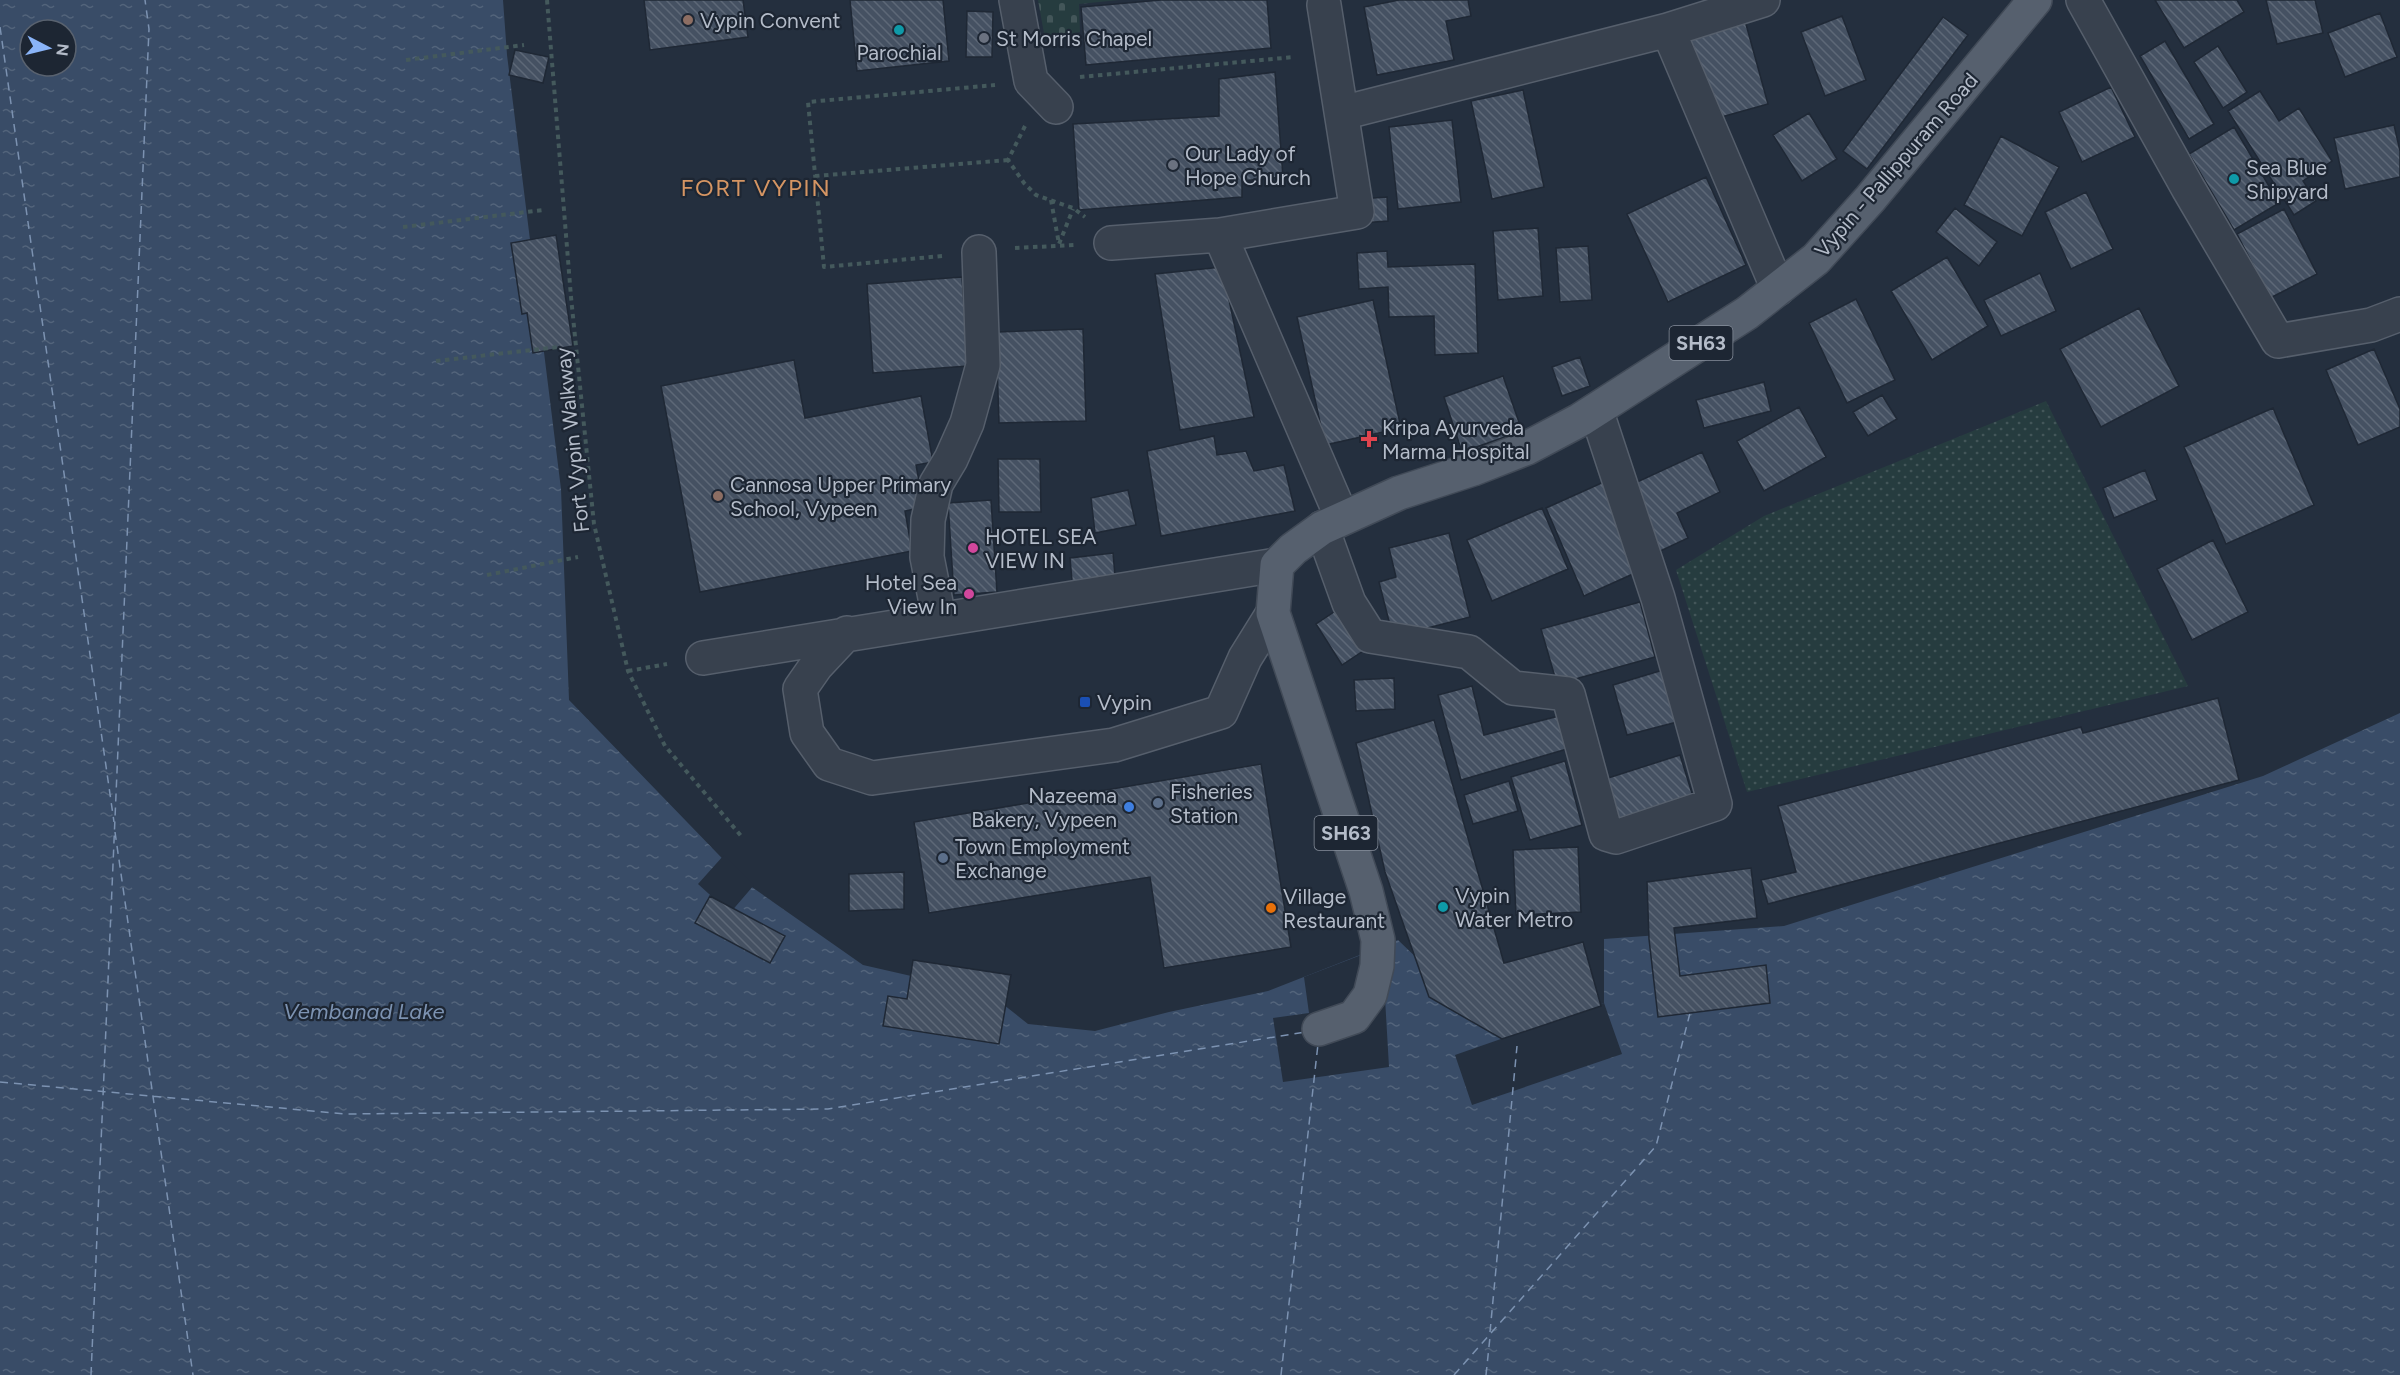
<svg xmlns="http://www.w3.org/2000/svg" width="2400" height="1375" font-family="Figtree,sans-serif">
<defs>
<pattern id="cemetery-stones" width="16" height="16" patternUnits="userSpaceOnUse" patternTransform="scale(1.5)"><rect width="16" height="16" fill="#263c3f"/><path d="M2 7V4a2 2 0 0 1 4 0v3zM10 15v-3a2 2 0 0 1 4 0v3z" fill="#435659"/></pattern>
<pattern id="garden-dots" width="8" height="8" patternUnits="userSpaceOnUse" patternTransform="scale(1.5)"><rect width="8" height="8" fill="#263c3f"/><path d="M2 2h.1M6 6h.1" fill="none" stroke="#435659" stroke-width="1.8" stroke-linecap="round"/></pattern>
<pattern id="water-ripples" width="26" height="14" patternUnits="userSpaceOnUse" patternTransform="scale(1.5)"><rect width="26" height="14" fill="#394c67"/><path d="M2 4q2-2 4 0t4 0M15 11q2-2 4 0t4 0" fill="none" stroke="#53647b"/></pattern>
<pattern id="building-back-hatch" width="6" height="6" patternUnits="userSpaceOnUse" patternTransform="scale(1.5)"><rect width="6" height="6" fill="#455162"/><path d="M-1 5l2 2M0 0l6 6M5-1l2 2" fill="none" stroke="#5d6877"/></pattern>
</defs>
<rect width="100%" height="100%" fill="#242f3e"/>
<!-- cemetery -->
<path fill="url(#cemetery-stones)" d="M1038 0H1119L1079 4 1080 32 1045 39Z"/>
<!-- garden -->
<path fill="url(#garden-dots)" d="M2046 401 2188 686 1747 792 1676 570 1764 516Z"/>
<!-- water -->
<path fill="url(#water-ripples)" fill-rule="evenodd" d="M0 0H503L507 55 561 489 569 700 746 883 863 965 990 994 1028 1024 1095 1031 1169 1012 1268 991 1398 940 1501 1039 1604 1003V939L1784 926 2263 776 2400 713V1375H0ZM30 30H66V66H30Z"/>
<!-- pier -->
<path fill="#242f3e" d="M724 855 754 885 730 913 698 884Z
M1382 947 1389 1067 1283 1082 1273 1018 1309 1013 1304 977Z
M1604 1003 1622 1054 1472 1105 1455 1055Z"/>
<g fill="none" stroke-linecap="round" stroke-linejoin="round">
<!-- ferry -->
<path stroke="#7c92b1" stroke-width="1.5" stroke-dasharray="8 6" stroke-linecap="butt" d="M0 27 114 822
M115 832 193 1375
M0 1082 345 1114 828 1109 1305 1032
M1490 1332 1517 1046
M91 1375 149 29 145 0
M1281 1375 1318 1044
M1454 1375 1656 1146 1690 1013
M1486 1375 1490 1337"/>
</g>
<!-- building -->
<path fill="url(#building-back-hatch)" stroke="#1f2835" stroke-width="1.5" d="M644 0H743L748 37 650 50Z
M850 0H943L949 61 857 71Z
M1161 0H1267L1271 48 1086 65 1081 7Z
M1399 0H1468L1471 16 1446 21 1454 60 1377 75 1364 7Z
M2155 0H2237L2244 12 2184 48Z
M2266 0H2315L2323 33 2277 44Z
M967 11 993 12 992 57H966Z
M2380 13 2397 57 2345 77 2328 33Z
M1842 16 1866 80 1825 96 1801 32Z
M1744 17 1768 104 1707 121 1683 33Z
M1943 17 1968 35 1867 169 1843 151Z
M2165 41 2214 124 2189 139 2140 56Z
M2218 46 2247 92 2223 108 2194 62Z
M515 50 549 57 543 83 509 75Z
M1275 72 1283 177 1242 181V197L1079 210 1073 124 1219 116V79Z
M2111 87 2135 137 2082 162 2059 112Z
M1523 90 1544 187 1492 199 1471 101Z
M2260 91 2279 121 2299 108 2332 161 2303 181 2316 201 2294 215 2228 111Z
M1809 113 1837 159 1802 181 1773 135Z
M1452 120 1461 202 1398 209 1389 127Z
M2394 125 2400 151V177L2345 189 2334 138Z
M2234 127 2279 203 2234 230 2189 154Z
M2001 136 2059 167 2022 236 1964 205Z
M1706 177 1746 265 1668 302 1627 214Z
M2086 192 2113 249 2071 269 2045 212Z
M1387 197 1388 221 1361 223 1359 199Z
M1955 208 1997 242 1979 266 1936 232Z
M2284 209 2317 274 2270 298 2237 234Z
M1538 228 1543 296 1498 300 1493 231Z
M556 235 573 346 533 353 527 313 522 314 511 243Z
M1588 246 1592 300 1560 302 1556 248Z
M1387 251 1388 267 1475 264 1478 353 1435 355 1434 316 1389 317 1388 287 1359 289 1357 253Z
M1947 257 1988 326 1932 360 1891 291Z
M1222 267 1254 417 1180 430 1155 274Z
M2040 273 2056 311 2001 336 1984 300Z
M962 277 968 366 873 373 867 284Z
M1856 299 1895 380 1847 403 1809 323Z
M1373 300 1401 428 1325 445 1297 317Z
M2139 308 2179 386 2101 427 2060 349Z
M1083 329 1086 421 999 423 996 332Z
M2374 349 2400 409V427L2358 445 2326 370Z
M1580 357 1590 386 1562 396 1552 367Z
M794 360 805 418 921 396 933 462 916 465 924 507 905 511 912 551 700 592 661 386Z
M1503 376 1522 431 1462 452 1444 397Z
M1764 382 1771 411 1704 428 1696 400Z
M1882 395 1897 419 1868 436 1853 412Z
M1799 407 1826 457 1764 491 1737 441Z
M2273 408 2314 505 2226 544 2184 447Z
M1214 436 1217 455 1246 451 1254 471 1284 465 1295 511 1161 536 1147 451Z
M1702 452 1720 492 1677 513 1688 538 1654 554 1624 488Z
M998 459H1040L1041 512H999Z
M2145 470 2157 500 2114 518 2103 488Z
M1606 481 1644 569 1584 596 1546 508Z
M1128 490 1136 525 1095 533 1091 498Z
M991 500 997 592 954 595 948 503Z
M1542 508 1568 569 1492 601 1467 540Z
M1449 533 1470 617 1393 637 1379 582 1396 577 1389 548Z
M2213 540 2248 612 2192 640 2157 569Z
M1113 553 1116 587 1073 592 1070 558Z
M1640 602 1655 657 1557 684 1541 629Z
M1337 610 1363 651 1342 665 1316 624Z
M1663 670 1677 722 1627 735 1613 685Z
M1394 678 1395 709 1356 711 1354 680Z
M1472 686 1484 735 1559 716 1567 749 1461 780 1438 695Z
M2218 698 2239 780 1768 904 1761 880 1796 872 1778 806 2081 727 2083 733Z
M1434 720 1504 963 1583 942 1601 1006 1502 1039 1429 997 1385 872 1356 743Z
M1680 755 1695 803 1620 827 1605 779Z
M1565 761 1582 825 1530 840 1511 777Z
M1261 764 1291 947 1164 968 1150 877 929 913 914 822Z
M1509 781 1518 811 1473 824 1464 795Z
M1578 847 1581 912 1516 915 1513 850Z
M1751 868 1757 918 1674 928 1680 976 1766 965 1770 1003 1658 1017 1649 939 1647 882Z
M904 872V909L849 911V874Z
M710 896 785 936 770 963 695 923Z
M913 960 1011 975 999 1044 883 1026 888 996 907 999Z"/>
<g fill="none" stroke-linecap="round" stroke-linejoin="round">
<defs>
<path id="minor" d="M1016 0 1031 81 1056 107
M2083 0 2188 188 2278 341 2371 325 2400 314
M1668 30 1763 0
M1342 113 1668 30 1778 289
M1220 235 1342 518
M1111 243 1220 235 1357 212 1324 5
M1322 528 1349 603 1370 636 1469 652 1513 688 1568 694 1606 834 1616 837 1715 804 1658 598 1596 410
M939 618 927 557 928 520 936 484 951 459 967 423 983 365 979 252
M847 633 816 666 800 689 807 733 829 764 872 778 1114 745 1221 712 1245 658 1273 613
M703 658 1277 565"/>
<path id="major" d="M1319 1029 1354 1017 1370 995 1377 966 1378 940 1366 891 1273 613 1277 565 1293 549 1322 528 1399 493 1473 469 1527 448 1580 420 1747 313 1816 259 1870 199 2035 0"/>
</defs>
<!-- minor casing -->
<use href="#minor" stroke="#565f6c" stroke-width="36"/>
<!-- major casing -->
<use href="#major" stroke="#414a57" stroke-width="36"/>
<!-- path -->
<path stroke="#44595c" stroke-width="4" stroke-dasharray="4.5 4.5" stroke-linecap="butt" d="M547 0 571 297 594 524 612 602 628 671 665 746 742 837
M406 60 524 45
M1080 77 1294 57
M1025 126 1008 160 1024 183 1036 195 1073 208 1085 217
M815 176 1008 160
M1051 200 1059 244 1073 209
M403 227 543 210
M1015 248 1074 245
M942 256 824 267 808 102 995 85
M436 361 558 347
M487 575 578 557
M628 671 667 664"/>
<!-- minor -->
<use href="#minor" stroke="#38414e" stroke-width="33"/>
<!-- major -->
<use href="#major" stroke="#56606e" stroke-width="33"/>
</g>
<!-- markers -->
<g fill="#8d6e63" stroke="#1d2633" stroke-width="2">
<circle cx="688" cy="20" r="6"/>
<circle cx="718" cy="496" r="6"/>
</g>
<g fill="#0f9aa8" stroke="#1d2633" stroke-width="2">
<circle cx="899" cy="30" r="6"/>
<circle cx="2234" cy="179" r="6"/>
<circle cx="1443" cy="907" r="6"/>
</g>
<g fill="#6b7280" stroke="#1d2633" stroke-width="2">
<circle cx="984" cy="38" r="6"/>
<circle cx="1173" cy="165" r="6"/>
</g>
<path fill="#e0444e" stroke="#1d2633" stroke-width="2" d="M1366 430h6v6h6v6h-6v6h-6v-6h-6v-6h6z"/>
<g fill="#d1479c" stroke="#1d2633" stroke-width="2">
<circle cx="973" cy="548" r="6"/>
<circle cx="969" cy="594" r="6"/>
</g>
<rect fill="#1a4fb4" stroke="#1d2633" stroke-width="2" x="1079" y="696" width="12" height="12" rx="3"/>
<g fill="#5c6f8a" stroke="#1d2633" stroke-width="2">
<circle cx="1158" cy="803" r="6"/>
<circle cx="943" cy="858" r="6"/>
</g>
<circle fill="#3f7fe0" stroke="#1d2633" stroke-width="2" cx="1129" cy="807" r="6"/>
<circle fill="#e8710a" stroke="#1d2633" stroke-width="2" cx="1271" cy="908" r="6"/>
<g text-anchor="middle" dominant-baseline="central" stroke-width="4.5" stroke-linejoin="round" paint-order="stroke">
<!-- shield labels -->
<g fill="#1d2633" stroke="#878f9c" stroke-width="1.5">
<rect x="1669.5" y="326" width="63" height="34" rx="4.5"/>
<rect x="1314.5" y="816" width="63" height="34" rx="4.5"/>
</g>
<g font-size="20" font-weight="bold" fill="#b4bcc9">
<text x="1701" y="343">SH63</text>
<text x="1346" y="833">SH63</text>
</g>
<!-- poi labels -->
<g font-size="21" fill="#b4bcc9" stroke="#1d2633" text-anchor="start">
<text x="700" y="20">Vypin Convent</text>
<text x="996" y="38">St Morris Chapel</text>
<text x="899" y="52" text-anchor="middle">Parochial</text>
<text x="1185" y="153">Our Lady of<tspan x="1185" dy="24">Hope Church</tspan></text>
<text x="2246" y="167">Sea Blue<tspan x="2246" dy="24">Shipyard</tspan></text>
<text x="1382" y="427">Kripa Ayurveda<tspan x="1382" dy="24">Marma Hospital</tspan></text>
<text x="730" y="484">Cannosa Upper Primary<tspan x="730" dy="24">School, Vypeen</tspan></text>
<text x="985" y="536">HOTEL SEA<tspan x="985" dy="24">VIEW IN</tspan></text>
<text x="957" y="582" text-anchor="end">Hotel Sea<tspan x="957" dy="24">View In</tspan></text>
<text x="1097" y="702">Vypin</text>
<text x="1170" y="791">Fisheries<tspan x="1170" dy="24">Station</tspan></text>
<text x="1117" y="795" text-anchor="end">Nazeema<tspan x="1117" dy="24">Bakery, Vypeen</tspan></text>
<text x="955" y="846">Town Employment<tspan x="955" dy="24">Exchange</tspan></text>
<text x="1455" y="895">Vypin<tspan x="1455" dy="24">Water Metro</tspan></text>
<text x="1283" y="896">Village<tspan x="1283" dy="24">Restaurant</tspan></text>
</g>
<!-- street labels -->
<g font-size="21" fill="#b4bcc9" stroke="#1d2633">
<text transform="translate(1896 165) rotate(-49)">Vypin - Pallippuram Road</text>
<text transform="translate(572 440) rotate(-96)">Fort Vypin Walkway</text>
</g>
<!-- water labels -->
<g font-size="22" font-style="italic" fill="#7c92b1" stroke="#1d2633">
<text x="364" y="1011">Vembanad Lake</text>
</g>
<!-- quarter labels -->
<g font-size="24" letter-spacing="1.5" fill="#d59563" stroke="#1d2633">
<text x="756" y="187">FORT VYPIN</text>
</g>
</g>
<!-- north arrow -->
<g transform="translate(48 48) rotate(97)"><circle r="28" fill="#1d2633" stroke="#59626f" stroke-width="1.5"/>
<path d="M0-4.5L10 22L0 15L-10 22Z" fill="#8ab4f8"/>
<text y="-9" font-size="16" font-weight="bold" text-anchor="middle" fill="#b4bcc9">N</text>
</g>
</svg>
